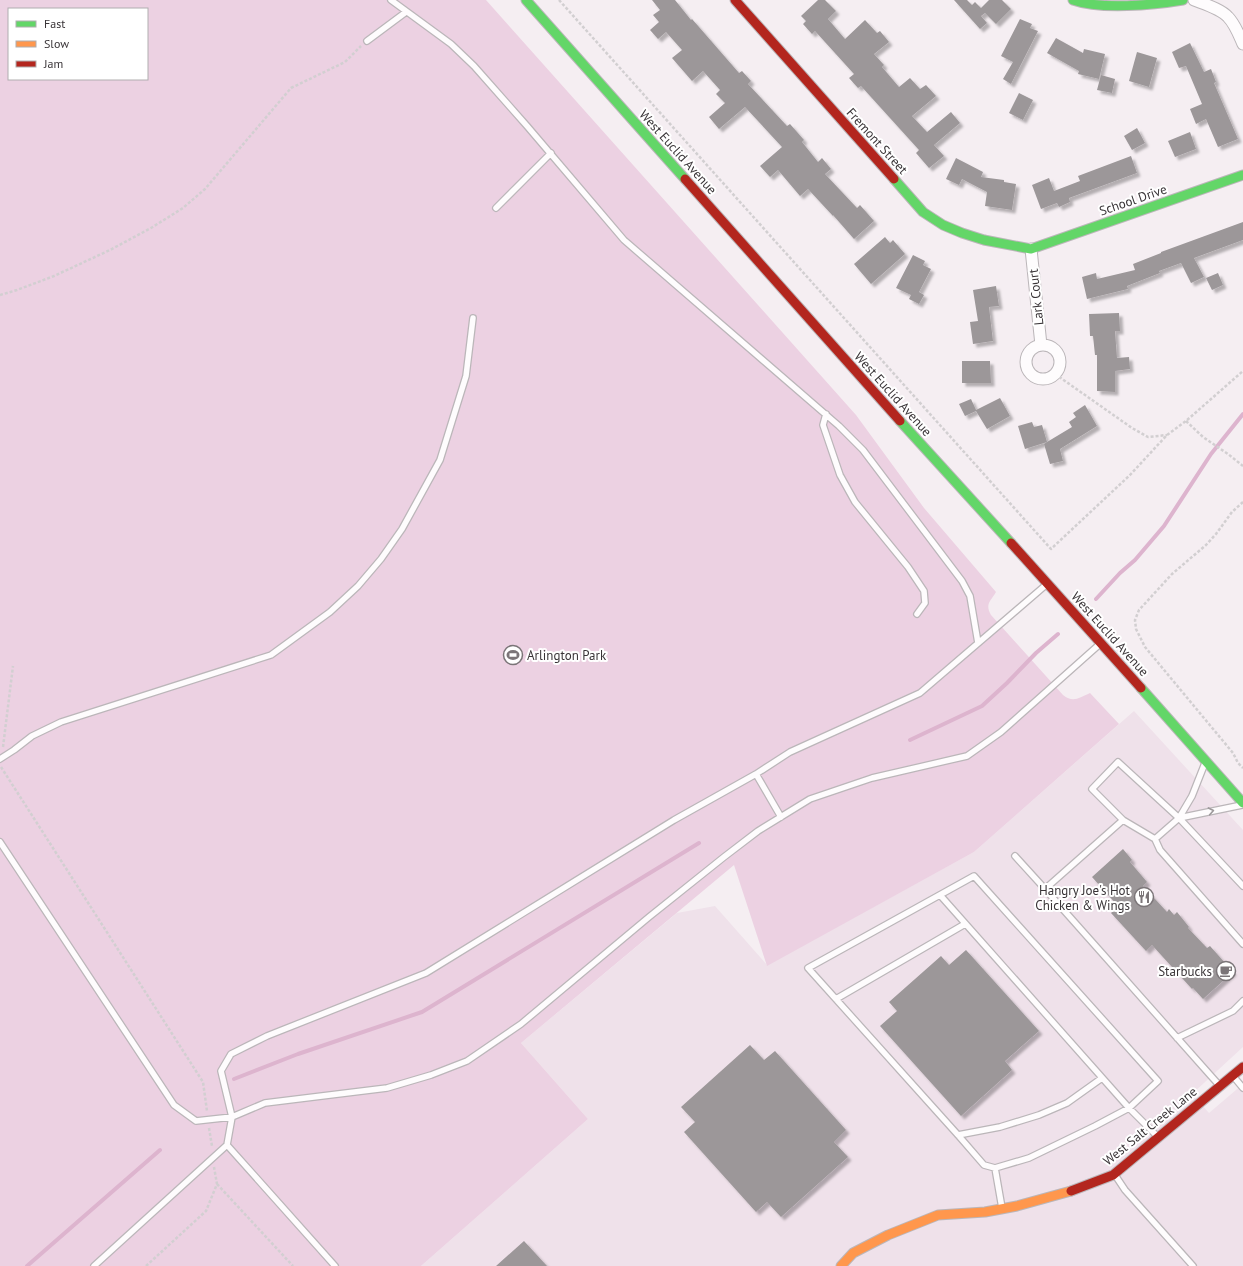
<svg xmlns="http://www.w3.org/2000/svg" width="1243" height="1266" font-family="'PT Sans',sans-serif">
<defs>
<filter id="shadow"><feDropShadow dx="3.5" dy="3.5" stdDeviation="1" flood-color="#0004"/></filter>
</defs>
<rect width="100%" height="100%" fill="#f5eef2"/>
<!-- built -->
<path fill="#efe1ea" d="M1134 711 1243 830V1047L1192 1094 1209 1113 1243 1084V1266H421L588 1119 521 1043 677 913 715 906 767 965 974 852Z"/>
<!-- green -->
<path fill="#ecd1e2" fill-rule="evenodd" d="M0 0H486L856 415 924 508 996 592C990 602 985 604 991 615L1063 695C1073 703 1079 698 1090 693L1119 724 974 852 767 966 734 865 521 1043 588 1119 421 1266H0ZM9 9H147V79H9Z"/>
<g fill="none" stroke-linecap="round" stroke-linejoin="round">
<!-- stream -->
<path stroke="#ddb4ce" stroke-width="4" d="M1096 599 1120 573 1135 560 1164 526 1211 454 1243 414
M910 740 982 706 1007 683 1036 653 1058 634
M234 1079 298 1054 422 1012 699 843
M27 1266 160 1150"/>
</g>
<!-- building -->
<path fill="#9c9799" filter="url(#shadow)" d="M652 0H675L691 20 692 19 739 73 742 71 751 81 748 84 787 126 790 124 804 140 802 142 818 162 822 158 831 169 825 174 857 208 860 205 874 221 854 239 833 215V216L808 189 800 196 778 170 770 177 760 166 782 147 745 107 719 129 709 117 725 103 716 94 720 90 703 71 692 81 672 58 682 50 666 32 658 39 650 30 659 22 653 15 660 10Z
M818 0H825L836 11 828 19 845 39 865 20 877 33 880 31 889 42 874 54 884 65 882 67 899 87 910 78 920 89 926 85 936 96 912 116 927 132 951 112 960 123 934 145 944 156 929 168 916 153 919 150 861 86 858 88 849 78 854 74 815 31 812 34 803 24 806 21 801 16Z
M954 0H967L972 5 975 2 981 8 989 0H1002L1011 9 996 24 985 13 981 16 987 23 980 29Z
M1020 19 1032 24 1030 28 1038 31 1011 84 1003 79 1013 62 1001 56Z
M1056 38 1083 53 1084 49 1105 54 1099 79 1078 74 1079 71 1047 53Z
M1190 43 1204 72 1211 69 1216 82 1214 83 1238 139 1218 147 1206 119 1196 124 1190 109 1202 104 1186 66 1179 68 1172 52Z
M1137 52 1157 58 1149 87 1129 81Z
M1101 75 1115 79 1112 93 1097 90Z
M1019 93 1033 100 1023 120 1009 113Z
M1137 128 1145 143 1132 150 1124 136Z
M1190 132 1196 149 1175 157 1168 141Z
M1131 156 1137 173 1069 198 1070 202 1059 207 1057 203 1041 209 1032 185 1049 178 1054 191 1080 181 1078 176Z
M956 158 983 172 981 177 1004 180V182L1016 184 1012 210 985 206 987 192 962 179 959 185 946 179Z
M1243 222V240L1194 258 1204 277 1191 283 1181 263 1159 271 1160 273 1127 286 1128 289 1087 299 1082 277 1096 273 1097 279 1135 270 1133 264 1161 253V252Z
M885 237 890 243 893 240 905 254 871 284 854 264Z
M913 255 925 261 923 265 931 269 919 292 924 295 919 304 909 299 911 295 896 288Z
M1218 273 1223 285 1212 290 1206 278Z
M996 286 999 306 989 307 993 341 973 344 970 322 978 321 973 290Z
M1119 313 1120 331H1115L1117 358 1129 357 1130 369 1115 371V392L1097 391V355H1095L1093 336H1090L1089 314Z
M962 361H990L991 383H962Z
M1000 398 1010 416 987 429 976 411 965 416 959 404 971 399 976 410Z
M1085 405 1097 426 1060 449 1063 461 1050 464 1044 444 1047 442 1025 449 1018 426 1032 422 1034 427 1042 425 1047 442 1072 427 1069 422 1076 417 1073 413Z
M1123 849 1132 860 1130 862 1147 882 1143 886 1167 912 1169 909 1174 915 1177 912 1189 927 1188 928 1207 948 1210 946 1233 972 1203 999 1193 988 1192 989 1152 945 1146 951 1111 913 1118 906 1092 877Z
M966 950 1039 1031 1005 1061 1012 1070 961 1116 880 1026 897 1011 889 1002 941 956 949 965Z
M750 1045 764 1060 775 1051 846 1130 834 1142 848 1157 781 1217 767 1202 756 1212 684 1132 695 1122 681 1107Z
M524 1241 547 1266H496Z"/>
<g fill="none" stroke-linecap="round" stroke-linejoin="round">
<defs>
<path id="lane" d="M391 0 451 44 474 66 527 126 624 240 839 426 863 450 962 581 970 596 978 643
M367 41 406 12
M496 208 551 153
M826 414 823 425 840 475 855 502 908 567 924 591 925 603 917 614
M0 759 14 750 32 736 61 722 271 655 330 612 358 586 381 559 402 529 440 460 466 376 473 318
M1205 763 1192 796 1179 818 1155 839 1123 820 1045 889 1219 1085
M756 774 781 817
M1179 818 1242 805
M1123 820 1092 789 1118 762 1179 818 1243 886
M1155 839 1160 850 1243 944
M0 842 174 1105 196 1121 232 1117 265 1103 387 1088 431 1075 467 1061 521 1024 649 917 724 857 758 831 810 799 872 778 967 756 1001 732 1101 643
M1015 856 1045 889
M940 895 1129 1108 1158 1081 974 876 808 968 958 1135 984 1165 995 1168
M836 999 965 924
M1177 1038 1233 1011 1243 1001
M1233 1076 1243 1088
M958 1135 1000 1127 1039 1115 1067 1103 1102 1078
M227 1145 335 1266
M1115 1175 1125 1190 1193 1266
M1002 1208 995 1168 1029 1158 1095 1126 1129 1108 1158 1137
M94 1266 227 1145 232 1117 221 1071 231 1054 267 1036 426 973 674 820 756 774 790 752 920 693 1047 584"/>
<path id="street" d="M1194 0C1204 4 1221 9 1228 17 1235 24 1239 35 1243 44
M1031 249 1041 345
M1026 362a17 17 0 1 1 34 0a17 17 0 1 1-34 0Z"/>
<path id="fast" d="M526 0 685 179
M1073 0C1101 10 1153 5 1183 0
M894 179 923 212 943 225 962 233 984 240 1031 249 1243 175
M900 421 1011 543
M1141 688 1243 803"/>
<path id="slow" d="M841 1266 853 1253 888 1235 938 1215 985 1212 1017 1206 1071 1191"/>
<path id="jam" d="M735 0 894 179
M685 179 900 421
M1011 543 1141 688
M1071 1191 1113 1175 1243 1067"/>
</defs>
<!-- lane casing -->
<use href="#lane" stroke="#bbb6b9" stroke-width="8"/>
<!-- street casing -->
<use href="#street" stroke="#bbb6b9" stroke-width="13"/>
<!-- fast casing -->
<use href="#fast" stroke="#bbb6b9" stroke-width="11"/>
<!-- slow casing -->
<use href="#slow" stroke="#bbb6b9" stroke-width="11"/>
<!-- jam casing -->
<use href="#jam" stroke="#bbb6b9" stroke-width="11"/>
<!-- path -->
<path stroke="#d2cfd1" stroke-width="2.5" stroke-dasharray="3 2" stroke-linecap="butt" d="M559 0 1051 549 1130 475 1167 435 1186 421 1243 371
M0 295 17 290 54 276 110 250 151 228 183 208 205 189 291 88 345 62 361 46
M1055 374 1132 428 1148 437 1167 435
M1186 421 1203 437 1228 454 1243 466
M1243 502 1232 512 1216 534 1206 545 1172 574 1139 610 1135 620 1136 629 1145 647 1233 753 1238 763 1243 768
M3 747 13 666
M1 767 203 1082 207 1111
M209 1128 212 1146
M217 1184 293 1266
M146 1266 206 1211 217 1184 214 1167"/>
<!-- lane -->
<use href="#lane" stroke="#fefcfd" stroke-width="5.5"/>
<!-- street -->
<use href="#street" stroke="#fefcfd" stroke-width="11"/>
<!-- fast -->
<use href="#fast" stroke="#63d668" stroke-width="9"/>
<!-- slow -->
<use href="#slow" stroke="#ff974d" stroke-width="9"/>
<!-- jam -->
<use href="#jam" stroke="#b3261e" stroke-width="9"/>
</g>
<!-- one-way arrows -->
<defs><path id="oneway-chevron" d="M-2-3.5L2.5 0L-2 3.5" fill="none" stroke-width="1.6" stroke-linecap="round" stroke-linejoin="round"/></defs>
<use stroke="#9c989a" href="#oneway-chevron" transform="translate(1211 811) rotate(-11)"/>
<!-- icons -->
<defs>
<symbol id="stadium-ring" viewBox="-11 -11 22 22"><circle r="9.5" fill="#fff" stroke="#7b7578" stroke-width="1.5"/><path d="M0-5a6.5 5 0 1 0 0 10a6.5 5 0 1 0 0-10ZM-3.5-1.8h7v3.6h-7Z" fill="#7b7578"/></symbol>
<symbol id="restaurant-ring" viewBox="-11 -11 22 22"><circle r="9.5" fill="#fff" stroke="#7b7578" stroke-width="1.5"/><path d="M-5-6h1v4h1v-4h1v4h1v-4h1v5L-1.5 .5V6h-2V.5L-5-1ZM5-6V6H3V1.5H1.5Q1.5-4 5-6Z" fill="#7b7578"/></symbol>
<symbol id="cafe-ring" viewBox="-11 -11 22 22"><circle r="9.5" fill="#fff" stroke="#7b7578" stroke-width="1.5"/><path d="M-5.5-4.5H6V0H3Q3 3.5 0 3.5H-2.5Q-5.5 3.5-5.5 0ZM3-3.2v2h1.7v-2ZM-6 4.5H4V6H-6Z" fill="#7b7578"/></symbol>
</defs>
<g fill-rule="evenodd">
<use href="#stadium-ring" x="502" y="644" width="22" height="22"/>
<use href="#restaurant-ring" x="1133" y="886" width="22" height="22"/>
<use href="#cafe-ring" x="1215" y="960" width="22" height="22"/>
</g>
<g text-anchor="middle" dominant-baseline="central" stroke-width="4" stroke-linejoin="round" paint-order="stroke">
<!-- street labels -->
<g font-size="13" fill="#393437" stroke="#fff">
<text transform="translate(877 141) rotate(48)">Fremont Street</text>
<text transform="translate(678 152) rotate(48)">West Euclid Avenue</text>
<text transform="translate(1133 200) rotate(-19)">School Drive</text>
<text transform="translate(1036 297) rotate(-96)">Lark Court</text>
<text transform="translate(893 394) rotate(48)">West Euclid Avenue</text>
<text transform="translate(1110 634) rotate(48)">West Euclid Avenue</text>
<text transform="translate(1150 1126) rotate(-39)">West Salt Creek Lane</text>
</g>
<!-- poi labels -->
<g font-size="13" fill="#393437" stroke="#fff" text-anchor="end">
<text x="527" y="655" text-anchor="start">Arlington Park</text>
<text x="1130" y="890">Hangry Joe's Hot<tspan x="1130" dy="15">Chicken &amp; Wings</tspan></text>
<text x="1212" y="971">Starbucks</text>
</g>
</g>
<!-- legend -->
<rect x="8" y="8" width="140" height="72" fill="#ffffff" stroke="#b0aeaf"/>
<rect x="16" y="21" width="20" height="6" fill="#63d668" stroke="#b0aeaf"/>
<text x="44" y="28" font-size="12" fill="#393437">Fast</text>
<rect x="16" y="41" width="20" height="6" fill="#ff974d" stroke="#b0aeaf"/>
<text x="44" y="48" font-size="12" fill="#393437">Slow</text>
<rect x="16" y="61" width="20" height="6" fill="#b3261e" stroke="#b0aeaf"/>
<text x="44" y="68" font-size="12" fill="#393437">Jam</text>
</svg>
